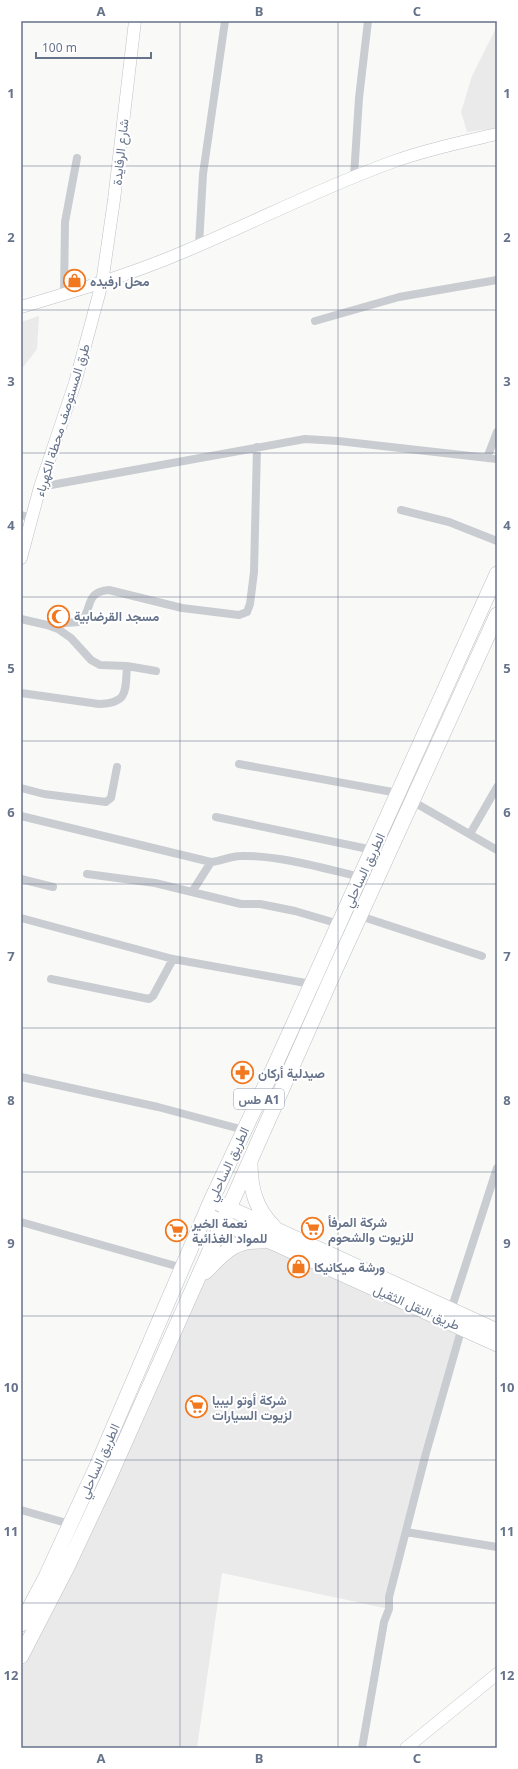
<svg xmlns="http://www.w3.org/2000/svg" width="518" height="1769" font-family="'Noto Sans',Vazirmatn,sans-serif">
<rect width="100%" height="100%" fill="#f9faf7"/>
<!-- built -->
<path fill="#eaeaea" d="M497 26V128L467 132 461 112 472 76Z
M39 316 37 349 21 370V322Z
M252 1241 462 1327 389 1609 222 1573 197 1748H21V1656L198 1280Z"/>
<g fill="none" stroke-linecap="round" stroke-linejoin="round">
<defs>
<path id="secondary" d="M21 307C75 291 129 275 181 253 253 223 322 187 395 161 428 149 462 142 497 134
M21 558 40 487 75 383 102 283 114 200 135 21
M406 1748 497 1674"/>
<path id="highway" d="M250 1162C250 1187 255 1209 274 1227
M220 1204 497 1331
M213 1218 242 1231 272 1242 497 1344
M205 1272C224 1253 233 1240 262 1241
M21 1624 46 1577 97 1466 211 1201 276 1063 497 574
M21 1656 67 1567 107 1482 330 981 497 615"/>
</defs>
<!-- secondary casing -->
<use href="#secondary" stroke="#bdc1c7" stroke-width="13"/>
<!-- highway casing -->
<use href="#highway" stroke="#bdbfc3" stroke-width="16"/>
<!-- street -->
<path stroke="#c9ccd1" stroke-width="8" d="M354 176 359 98 368 21
M199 245 203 174 225 21
M64 294 65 222 77 158
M315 321 399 297 497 280
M487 458 497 432
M40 487 305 439 338 441 497 459
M401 510 449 522 497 541
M21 515 32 518
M21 619 47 625 58 629 71 638 91 660 100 665 127 666 156 671
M50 626 65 623 80 622C94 610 83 592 109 590L182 608 239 615 247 612 250 604 254 572 257 447
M21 693 99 704C129 703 125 691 127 666
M239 764 398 793
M21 788 44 794 106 802 111 798 117 767
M412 801 497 850
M21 816 211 862C221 861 231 856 241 856 278 855 323 868 360 877
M216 817 373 850
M470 834 497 787
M87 874 155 883 241 904H260L295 911 339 924
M21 879 53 887
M192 892 211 862
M360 916 482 956
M21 918 173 959 311 984
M51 979 149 999 153 996 173 959
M21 1077 158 1107 244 1130
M21 1222 183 1268
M451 1310 497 1168
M21 1510 70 1524
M406 1532 497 1547
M362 1748 384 1622 389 1609V1597L426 1453 462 1327"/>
<!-- secondary -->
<use href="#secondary" stroke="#fff" stroke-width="12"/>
<!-- highway -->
<use href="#highway" stroke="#fff" stroke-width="15"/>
</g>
<!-- grid -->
<path fill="none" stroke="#66738b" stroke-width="1" stroke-opacity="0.55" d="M180 21V1748M338 21V1748M21 166H497M21 310H497M21 453H497M21 597H497M21 741H497M21 884H497M21 1028H497M21 1172H497M21 1316H497M21 1460H497M21 1603H497"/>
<!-- icons -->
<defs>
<symbol id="shop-ring" viewBox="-11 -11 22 22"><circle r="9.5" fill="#fff" stroke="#f2781f" stroke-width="1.5"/><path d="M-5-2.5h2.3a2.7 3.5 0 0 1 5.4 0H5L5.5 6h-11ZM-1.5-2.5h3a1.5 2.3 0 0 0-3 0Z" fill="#f2781f"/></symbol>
<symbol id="mosque-ring" viewBox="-11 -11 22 22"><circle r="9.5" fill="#fff" stroke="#f2781f" stroke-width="1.5"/><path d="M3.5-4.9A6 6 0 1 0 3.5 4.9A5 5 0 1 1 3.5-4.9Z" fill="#f2781f"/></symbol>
<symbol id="pharmacy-ring" viewBox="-11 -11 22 22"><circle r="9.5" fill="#fff" stroke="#f2781f" stroke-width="1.5"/><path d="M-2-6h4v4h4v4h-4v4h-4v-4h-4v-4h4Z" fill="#f2781f"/></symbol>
<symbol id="supermarket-ring" viewBox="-11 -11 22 22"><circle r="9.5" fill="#fff" stroke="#f2781f" stroke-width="1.5"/><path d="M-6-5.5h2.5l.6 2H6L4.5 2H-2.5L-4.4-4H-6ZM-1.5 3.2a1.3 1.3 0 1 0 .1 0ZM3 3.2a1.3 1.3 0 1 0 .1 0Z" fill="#f2781f"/></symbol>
</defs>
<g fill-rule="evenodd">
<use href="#shop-ring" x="62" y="268" width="25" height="25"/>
<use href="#mosque-ring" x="46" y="604" width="25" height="25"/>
<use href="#pharmacy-ring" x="230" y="1060" width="25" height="25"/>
<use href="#supermarket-ring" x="300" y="1216" width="25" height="25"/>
<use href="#supermarket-ring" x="164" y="1218" width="25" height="25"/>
<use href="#shop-ring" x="286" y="1254" width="25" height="25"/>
<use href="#supermarket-ring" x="184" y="1394" width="25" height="25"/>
</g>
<g text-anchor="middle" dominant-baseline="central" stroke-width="4" stroke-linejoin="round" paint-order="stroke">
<!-- shield labels -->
<rect fill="#fff" stroke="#949dae" stroke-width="1" x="234" y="1089" width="50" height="20" rx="3"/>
<g font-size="12" font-weight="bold" fill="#66738b">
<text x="259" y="1099">طس A1</text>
</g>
<!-- street labels -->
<g font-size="13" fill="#66738b" stroke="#fff">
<text transform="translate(120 152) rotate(-84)">شارع الرفايدة</text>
<text transform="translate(62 420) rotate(-73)">طرق المستوصف محطة الكهرباء</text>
<text transform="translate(364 870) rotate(-65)">الطريق الساحلي</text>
<text transform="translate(228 1164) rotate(-65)">الطريق الساحلي</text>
<text transform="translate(417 1307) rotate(24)">طريق النقل الثقيل</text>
<text transform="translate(99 1461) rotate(-66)">الطريق الساحلي</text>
</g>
<!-- poi labels -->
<g font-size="13" font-weight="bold" fill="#66738b" stroke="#fff" text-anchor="start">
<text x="90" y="281">محل ارفيده</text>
<text x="74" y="616">مسجد القرضابية</text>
<text x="258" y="1073">صيدلية أركان</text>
<text x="328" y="1222">شركة المرفأ<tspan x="328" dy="15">للزيوت والشحوم</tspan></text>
<text x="192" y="1223">نعمة الخير<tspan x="192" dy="15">للمواد الغذائية</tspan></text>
<text x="314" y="1267">ورشة ميكانيكا</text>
<text x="212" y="1400">شركة أوتو ليبيا<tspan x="212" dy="15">لزيوت السيارات</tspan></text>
</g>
</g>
<!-- border -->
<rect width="518" height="1769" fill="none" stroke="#ffffff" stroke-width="44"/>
<!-- scale -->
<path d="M36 52v6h115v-6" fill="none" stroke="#66738b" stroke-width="2"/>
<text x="42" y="52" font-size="12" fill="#66738b" stroke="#ffffff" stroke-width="3" paint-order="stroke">100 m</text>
<rect x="22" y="22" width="474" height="1725" fill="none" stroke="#66738b" stroke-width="1.5"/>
<g font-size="13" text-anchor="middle" font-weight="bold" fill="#66738b">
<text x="101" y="16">A</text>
<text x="259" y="16">B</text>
<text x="417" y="16">C</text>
<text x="11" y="98">1</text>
<text x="507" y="98">1</text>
<text x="11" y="242">2</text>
<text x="507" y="242">2</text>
<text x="11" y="386">3</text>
<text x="507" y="386">3</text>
<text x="11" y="530">4</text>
<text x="507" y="530">4</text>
<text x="11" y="673">5</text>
<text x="507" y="673">5</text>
<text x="11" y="817">6</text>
<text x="507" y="817">6</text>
<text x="11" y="961">7</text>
<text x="507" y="961">7</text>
<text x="11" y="1105">8</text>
<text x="507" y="1105">8</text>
<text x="11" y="1248">9</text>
<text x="507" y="1248">9</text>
<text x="11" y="1392">10</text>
<text x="507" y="1392">10</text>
<text x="11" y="1536">11</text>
<text x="507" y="1536">11</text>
<text x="11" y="1680">12</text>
<text x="507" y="1680">12</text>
<text x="101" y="1763">A</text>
<text x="259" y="1763">B</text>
<text x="417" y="1763">C</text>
</g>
</svg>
